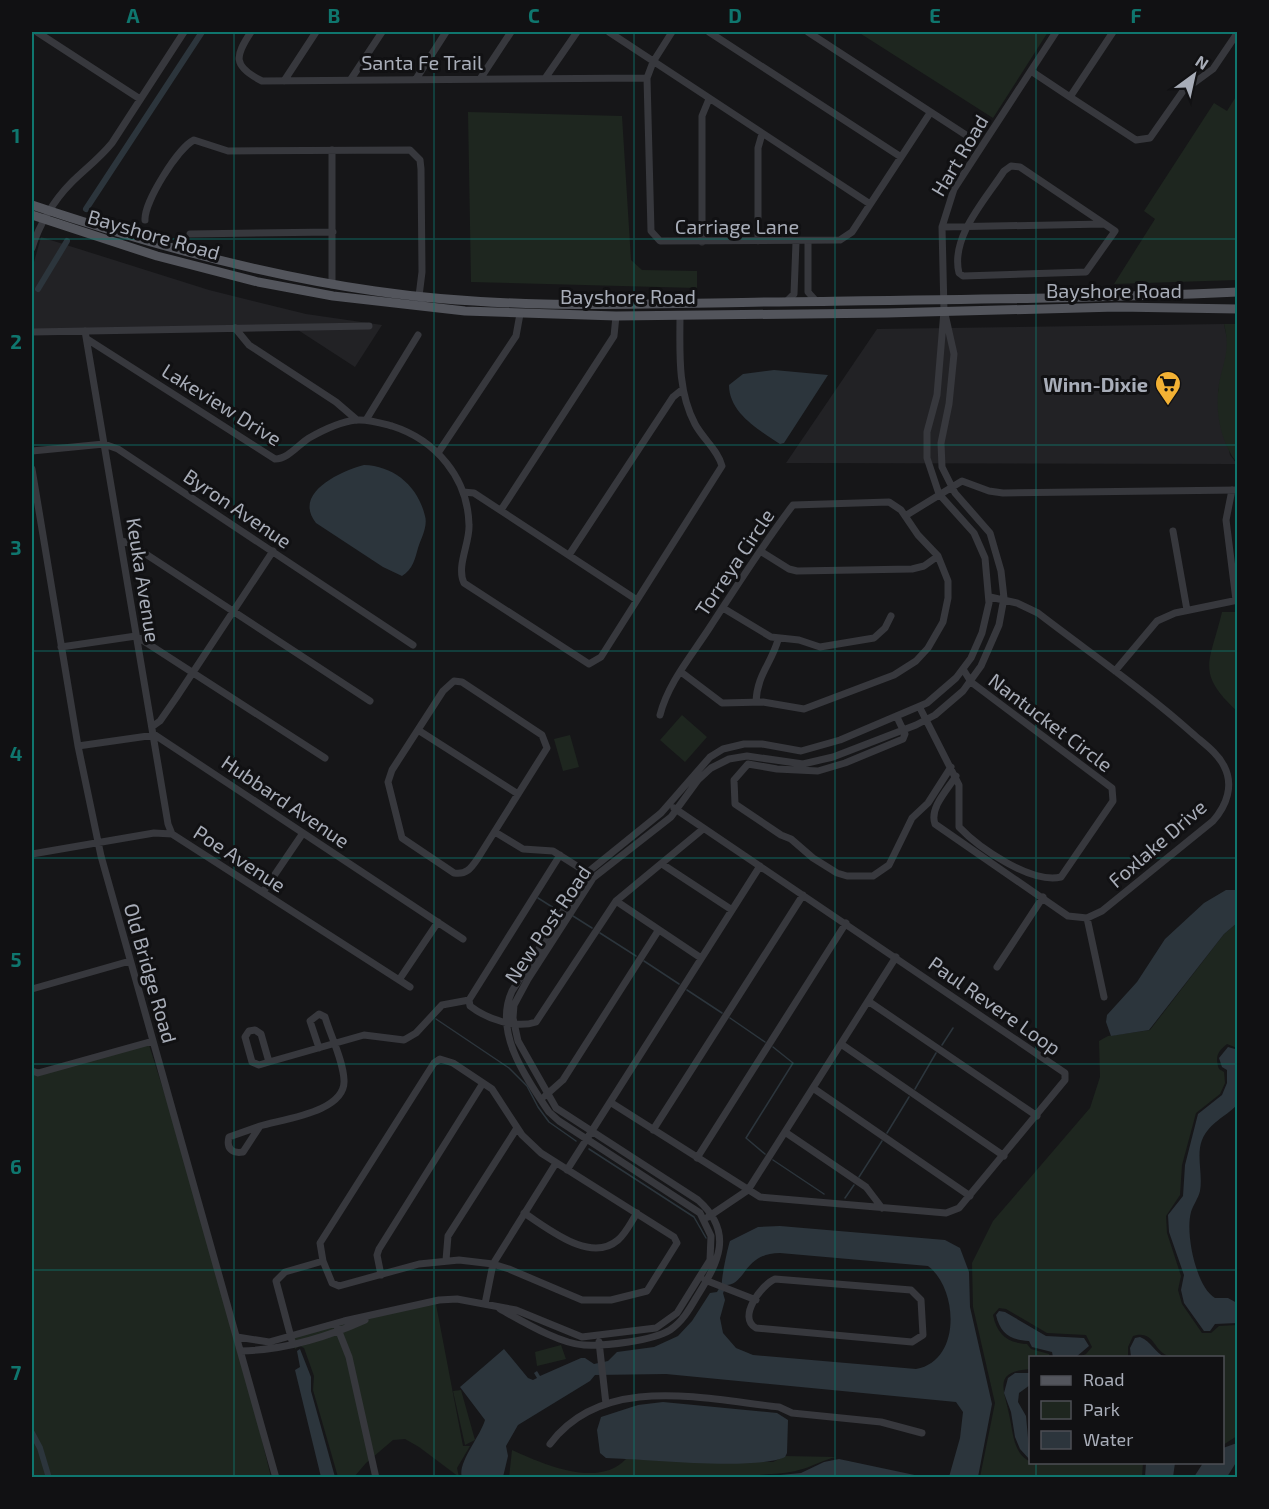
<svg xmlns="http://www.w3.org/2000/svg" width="1269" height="1509" font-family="'Exo 2',sans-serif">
<rect width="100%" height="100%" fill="#161618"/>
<!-- built -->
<path fill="#222225" d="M41 237 209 290 306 314 382 325 355 367 298 330 32 333V269Z
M1224 324 1227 338V359L1218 391 1230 455 1237 464 786 463 877 329Z"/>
<!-- green -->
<path fill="#1e261f" d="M858 32H1048L993 118Z
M1237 95V280L1114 284 1155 219 1144 211 1214 103 1227 111Z
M468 112 622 116 631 260 642 270 697 271V288L471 282Z
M1224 324H1237V463C1222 444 1216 418 1218 393 1220 365 1232 356 1224 324Z
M1222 612H1237V711C1195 672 1210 663 1222 612Z
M682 715 707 737 685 762 660 740Z
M570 735 579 767 563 771 554 739Z
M1237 923V1048L1227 1044C1217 1052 1215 1057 1219 1069L1224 1072 1225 1083 1220 1094 1196 1113 1182 1165 1180 1195 1166 1216 1167 1233 1181 1276 1178 1290 1182 1304 1202 1333H1211L1219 1326 1237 1325V1436L1223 1445 1222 1358C1206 1357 1181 1362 1166 1355 1153 1349 1154 1330 1133 1336L1128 1347V1357H1079L1086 1354 1092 1347 1086 1335 1047 1333 1006 1309 999 1308 993 1315C997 1334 1007 1343 1027 1344L1031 1349 1049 1354 1050 1357 1030 1358V1369C994 1372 1003 1386 1009 1414 1014 1436 1013 1461 1040 1464L1143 1463 1142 1477H980L995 1403 973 1307 972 1263 993 1221 1090 1108 1100 1077 1099 1041 1108 1036 1150 1030 1224 934Z
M149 1045 218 1261 271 1477H32V1073Z
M435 1299 463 1446H470L457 1468 459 1477 419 1447 405 1439 393 1440 366 1463 354 1477H338L313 1390 314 1376 304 1348 300 1346 295 1349 292 1338Z
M561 1345 566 1359 537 1366 535 1352Z
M461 1390 475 1440 465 1445 453 1391Z
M512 1450C543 1464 598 1489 626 1459L773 1462 785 1456 836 1457C822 1460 812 1467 799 1470 782 1475 764 1473 746 1477L509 1478Z"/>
<!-- water -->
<path fill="#2c353c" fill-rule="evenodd" d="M774 370 828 375 784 443 780 444C759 430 729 413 729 385L743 374Z
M364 465C394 466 418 486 425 516 428 526 421 539 418 548 415 559 413 569 402 576L383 567 316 523C292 493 341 471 364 465Z
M1226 890H1237V923L1224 934 1149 1030 1111 1036 1106 1022 1107 1015 1137 982 1165 939 1204 903Z
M1228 1047 1235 1049 1237 1054V1105C1224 1118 1210 1122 1202 1140 1196 1155 1203 1175 1200 1191 1198 1199 1193 1205 1191 1212 1185 1233 1196 1287 1215 1298H1228L1237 1303V1323L1215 1324 1210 1331H1204L1184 1303 1181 1290 1184 1275 1169 1232 1168 1215 1183 1196 1185 1165 1198 1114 1222 1095 1227 1083V1070L1222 1067 1219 1058Z
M780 1226 945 1240 960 1248 969 1272 970 1307 992 1404 978 1477H949L960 1438 963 1412 956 1402 666 1374 595 1375 590 1381 518 1425 506 1446 508 1456 503 1477 462 1478C457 1463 480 1437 485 1420L460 1387 504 1349 528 1378 533 1380 537 1378 534 1373 537 1371 540 1376 581 1358H585L594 1364 608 1361 617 1352 654 1347 678 1336 692 1321 710 1293 717 1292 722 1283C721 1280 728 1246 730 1241L758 1227ZM780 1253 928 1266C958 1288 962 1361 916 1369L753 1355 736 1348 723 1333 720 1318 725 1300 723 1293 727 1285C746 1284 744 1253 780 1253Z
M999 1311 1005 1312 1046 1336 1084 1338 1089 1346 1076 1357H1053L1052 1352 1032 1347 1029 1341C1010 1340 1000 1333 996 1315Z
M1140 1337C1152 1342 1154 1352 1165 1357H1131L1130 1348 1135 1338Z
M300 1349 311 1377V1391L335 1477H321L320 1473 295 1370 300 1367 297 1351Z
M1015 1373H1030V1385L1019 1393 1018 1402 1026 1416 1030 1460 1020 1449 1015 1437 1011 1412 1004 1393 1008 1378Z
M663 1402 777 1413 788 1420 787 1453 785 1457C755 1471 643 1459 606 1458L600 1453 597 1430 601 1417 638 1405Z
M1237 1443V1461L1227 1477H1194L1203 1463 1222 1462 1223 1448Z
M839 1459 924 1477H759L801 1473 824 1462Z
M1146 1463H1175L1173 1477H1145Z"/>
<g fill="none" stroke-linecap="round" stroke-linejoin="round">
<!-- stream -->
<path stroke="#2c353c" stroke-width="1.5" d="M538 898 557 910
M573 916 592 928
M600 933 636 956
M644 961 679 984
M687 990 722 1013
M730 1018 765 1042
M436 1019 509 1068 527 1086 538 1107 549 1122 576 1141
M942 1045 953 1028
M915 1089 936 1053
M887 1133 909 1097
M589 1149 694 1217 706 1238
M765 1154 746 1138 793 1063 773 1047
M773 1160 824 1194
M859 1177 882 1141
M845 1198 854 1185"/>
<!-- canal -->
<path stroke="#2c353c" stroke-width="6" d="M86 209 202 32
M38 289 67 241
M32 1433 40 1448 49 1478"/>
<!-- minor -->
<path stroke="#37383d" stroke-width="7" d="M37 32 140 99
M251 32C235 56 232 66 262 81L647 78
M609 32 870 204
M672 32 653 62 647 78 651 231 660 241 840 240 852 232 930 113
M709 32 901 157
M808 32 972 139
M1113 32 1070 97 1136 140 1150 138 1183 91 1213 69 1238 32
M1031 71 1070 97
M546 77 577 32
M351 79 382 32
M416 79 446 32
M480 79 511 32
M284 81 316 32
M332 150V285
M1011 166 1020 167 1115 231 1086 272 963 276 959 273C950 237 986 199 1004 171Z
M145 220C144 202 178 148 194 140L228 151 410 150 420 160 421 169 422 272 419 296
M942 227 1104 224
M190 234 333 232
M758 241V148L762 134
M702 242V116L709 99
M808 242V292L817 302
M32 248C39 225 54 200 71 183 85 169 99 159 112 143L184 32
M786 302 794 294 796 242
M235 328 249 345 336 402 357 420
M85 331 168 824 172 834
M32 332 369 326
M87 339 275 459C288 459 298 445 309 438 323 430 340 422 356 420 369 419 381 423 392 426 436 440 468 478 469 525 470 543 456 566 464 583L589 664 601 657 722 466C718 450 703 439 695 424 677 390 680 351 680 315
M366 420 418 335
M32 451 104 444 118 449 413 645
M438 453 516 336 520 314
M32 469 78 746 101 856 276 1478
M1232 490 1226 520 1236 600
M463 492 474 493 637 600
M501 510 614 336 616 316
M905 516 962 481 989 491 1003 493 1238 490
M1173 531 1187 610
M121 541 129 543 370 701
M760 551 789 569 797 571 912 569 924 566 938 556
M569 555 673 397 683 389
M723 608 771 637 799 640 820 647 874 638 885 628 891 616
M61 647 136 636 325 758
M1115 671 1157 621 1175 613 1238 600
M454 681 462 682 542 735 547 748 478 858C471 868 467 875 454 873L402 838 388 782 392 770 443 691Z
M756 702C757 675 771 664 778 640
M920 708 959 785V827C979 848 1031 884 1061 877L1113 801 1112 788 971 682 963 669
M660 715C668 683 692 655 710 627 737 586 763 544 793 505L889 502 901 510 918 535 938 556 948 581V598L943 622 928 648 916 661 894 675 804 709 763 702 722 703 681 672
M897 717 905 734 903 739 845 763 818 771 777 769 748 764 734 780 735 804 781 835 791 839 813 858 837 873 847 876H873L889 865 912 818 928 803 951 767
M153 726 160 721 176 698 273 551
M418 730 518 794
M78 746 155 735 463 939
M956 776C948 789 929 808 935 824L1068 916 1087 918 1102 911 1213 821C1227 805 1234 785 1224 766 1217 752 1203 743 1192 733 1144 690 1090 653 1038 613L1017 603 990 597
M495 832 523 849 553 851 591 875
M32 854 154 833 172 834 410 987
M560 855 469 1000 470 1006C487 1019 515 1029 536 1022L616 901 703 829
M662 864 732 910
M263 892 303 833
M616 901 701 958
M1087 918 1104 997
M997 967 1043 897
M399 980 438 922
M32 989 130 961
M868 1001 1037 1116
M255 1030 261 1034 269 1062 259 1065 252 1062 245 1037 249 1031Z
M841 1044 1004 1156
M440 1059 453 1063 492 1089 522 1135 541 1153 674 1237 677 1243 647 1291 611 1300H582L509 1269 493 1264 459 1260 419 1264 339 1286 332 1283 323 1261 320 1243 434 1063Z
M269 1062 364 1035 404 1040 416 1033 442 1005 469 1000
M32 1071 38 1073 153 1041
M813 1088 970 1196
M545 1096 563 1080 658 931
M610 1102 760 1197 946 1213 959 1208 1065 1080V1073L674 808
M260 1126C283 1119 346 1112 344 1080 343 1060 331 1037 325 1017L319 1014 310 1021 319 1048
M260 1126 243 1152C232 1154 226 1148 229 1137Z
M653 1130 803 895
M785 1132 866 1187 882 1208
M697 1158 846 923
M567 1170 760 866
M524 1213C548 1228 590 1264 618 1240 626 1233 631 1222 637 1213
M708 1217 748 1190 896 957
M446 1260 448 1236 517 1128
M381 1275 377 1255 379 1249 483 1083
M775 1279 911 1290 921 1300 923 1335 912 1342 756 1328C737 1318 761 1285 775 1279Z
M705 1280 756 1300
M485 1304 493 1264 556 1163
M500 1309C522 1321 560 1344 584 1345 606 1346 652 1341 670 1330 682 1322 689 1310 696 1298 718 1263 735 1233 698 1200L556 1108 518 1041 513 1018 514 1005 528 979 593 878 671 817 698 780 711 768 729 759 747 756 803 764 833 757 916 725 935 715 963 691 981 666 999 625 1004 598 1001 571 990 533 955 493 942 467 941 443 949 404 954 354 945 314
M336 1324 349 1357 376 1478
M237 1337 269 1342 344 1321 439 1300 457 1299 516 1310 582 1337 656 1328 677 1313 710 1260 711 1236 700 1213 559 1121 549 1112C526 1078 493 1032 512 991L588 872 661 813 710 757 723 749 744 744H762L801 751 840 740 927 703 956 678 971 658 982 633 989 603 985 558 974 533 939 494 927 458V432L937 395 944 311 942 227 954 189 1056 32
M292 1341 276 1281 285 1272 323 1261
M599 1342 606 1404
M241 1351C284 1350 325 1338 365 1320
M550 1444C603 1373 704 1399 779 1407L792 1413 881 1422 922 1433"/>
<!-- major -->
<path stroke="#53555c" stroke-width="9" d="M32 205C145 243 257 274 375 291 505 310 636 304 766 302 923 300 1081 299 1238 292
M32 215 157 256 258 282 333 296 465 311 616 316 887 313 1117 307 1238 309"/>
</g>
<!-- grid -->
<path fill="none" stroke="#0f766e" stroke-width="1.5" stroke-opacity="0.55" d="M234 32V1478M434 32V1478M634 32V1478M835 32V1478M1036 32V1358M32 239H1238M32 445H1238M32 651H1238M32 858H1238M32 1064H1238M32 1270H1238M1036 1462V1478"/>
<!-- icons -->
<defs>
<symbol id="supermarket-pin" viewBox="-11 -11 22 30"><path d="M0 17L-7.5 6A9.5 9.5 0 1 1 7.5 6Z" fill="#f2b134" stroke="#111113"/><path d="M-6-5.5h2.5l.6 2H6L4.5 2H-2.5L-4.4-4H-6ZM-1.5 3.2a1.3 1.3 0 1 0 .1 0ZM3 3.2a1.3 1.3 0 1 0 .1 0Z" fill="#111"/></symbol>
</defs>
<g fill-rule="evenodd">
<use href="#supermarket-pin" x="1153" y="369" width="30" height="40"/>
</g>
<g text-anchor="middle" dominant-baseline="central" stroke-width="6" stroke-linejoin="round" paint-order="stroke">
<!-- street labels -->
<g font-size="20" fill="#a8adb8" stroke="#111113">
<text x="422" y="62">Santa Fe Trail</text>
<text transform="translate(959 155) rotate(-59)">Hart Road</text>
<text x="737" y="226">Carriage Lane</text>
<text transform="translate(154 234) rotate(16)">Bayshore Road</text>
<text x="1114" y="290">Bayshore Road</text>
<text x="628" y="296">Bayshore Road</text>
<text transform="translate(222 404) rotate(32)">Lakeview Drive</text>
<text transform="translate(238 508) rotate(34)">Byron Avenue</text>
<text transform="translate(734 562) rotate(-56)">Torreya Circle</text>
<text transform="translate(144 580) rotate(81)">Keuka Avenue</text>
<text transform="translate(1051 722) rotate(37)">Nantucket Circle</text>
<text transform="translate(286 801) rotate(34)">Hubbard Avenue</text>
<text transform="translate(1157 843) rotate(-41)">Foxlake Drive</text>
<text transform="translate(240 858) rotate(33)">Poe Avenue</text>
<text transform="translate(547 924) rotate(-56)">New Post Road</text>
<text transform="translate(151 973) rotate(74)">Old Bridge Road</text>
<text transform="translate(995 1005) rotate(35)">Paul Revere Loop</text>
</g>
<!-- poi labels -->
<g font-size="20" font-weight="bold" fill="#a8adb8" stroke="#111113" text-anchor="end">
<text x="1148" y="384">Winn-Dixie</text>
</g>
</g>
<!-- border -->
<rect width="1269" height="1509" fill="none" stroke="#111113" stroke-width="66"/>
<!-- legend -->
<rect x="1029" y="1356" width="195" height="108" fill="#111113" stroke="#4d4f55" stroke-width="1.5"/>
<rect x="1041" y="1376" width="30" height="9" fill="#53555c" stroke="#4d4f55" stroke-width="1.5"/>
<text x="1083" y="1386" font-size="18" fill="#a8adb8">Road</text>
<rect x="1041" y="1401" width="30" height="18" fill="#1e261f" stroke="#4d4f55" stroke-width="1.5"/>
<text x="1083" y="1416" font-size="18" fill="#a8adb8">Park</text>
<rect x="1041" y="1431" width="30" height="18" fill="#2c353c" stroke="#4d4f55" stroke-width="1.5"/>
<text x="1083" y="1446" font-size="18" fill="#a8adb8">Water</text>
<!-- north arrow -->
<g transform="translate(1194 75) rotate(33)" stroke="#111113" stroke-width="4.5" paint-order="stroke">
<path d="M0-4.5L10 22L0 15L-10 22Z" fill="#a8adb8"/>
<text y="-9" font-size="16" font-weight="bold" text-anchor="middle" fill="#a8adb8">N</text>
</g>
<rect x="33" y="33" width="1203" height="1443" fill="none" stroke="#0f766e" stroke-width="2"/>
<g font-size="20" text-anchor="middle" font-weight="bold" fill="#0f766e">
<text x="133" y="23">A</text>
<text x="334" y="23">B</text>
<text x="534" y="23">C</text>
<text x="735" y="23">D</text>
<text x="935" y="23">E</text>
<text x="1136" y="23">F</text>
<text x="16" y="143">1</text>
<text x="16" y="349">2</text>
<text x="16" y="555">3</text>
<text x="16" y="761">4</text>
<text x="16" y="967">5</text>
<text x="16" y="1174">6</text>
<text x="16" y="1380">7</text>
</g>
</svg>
